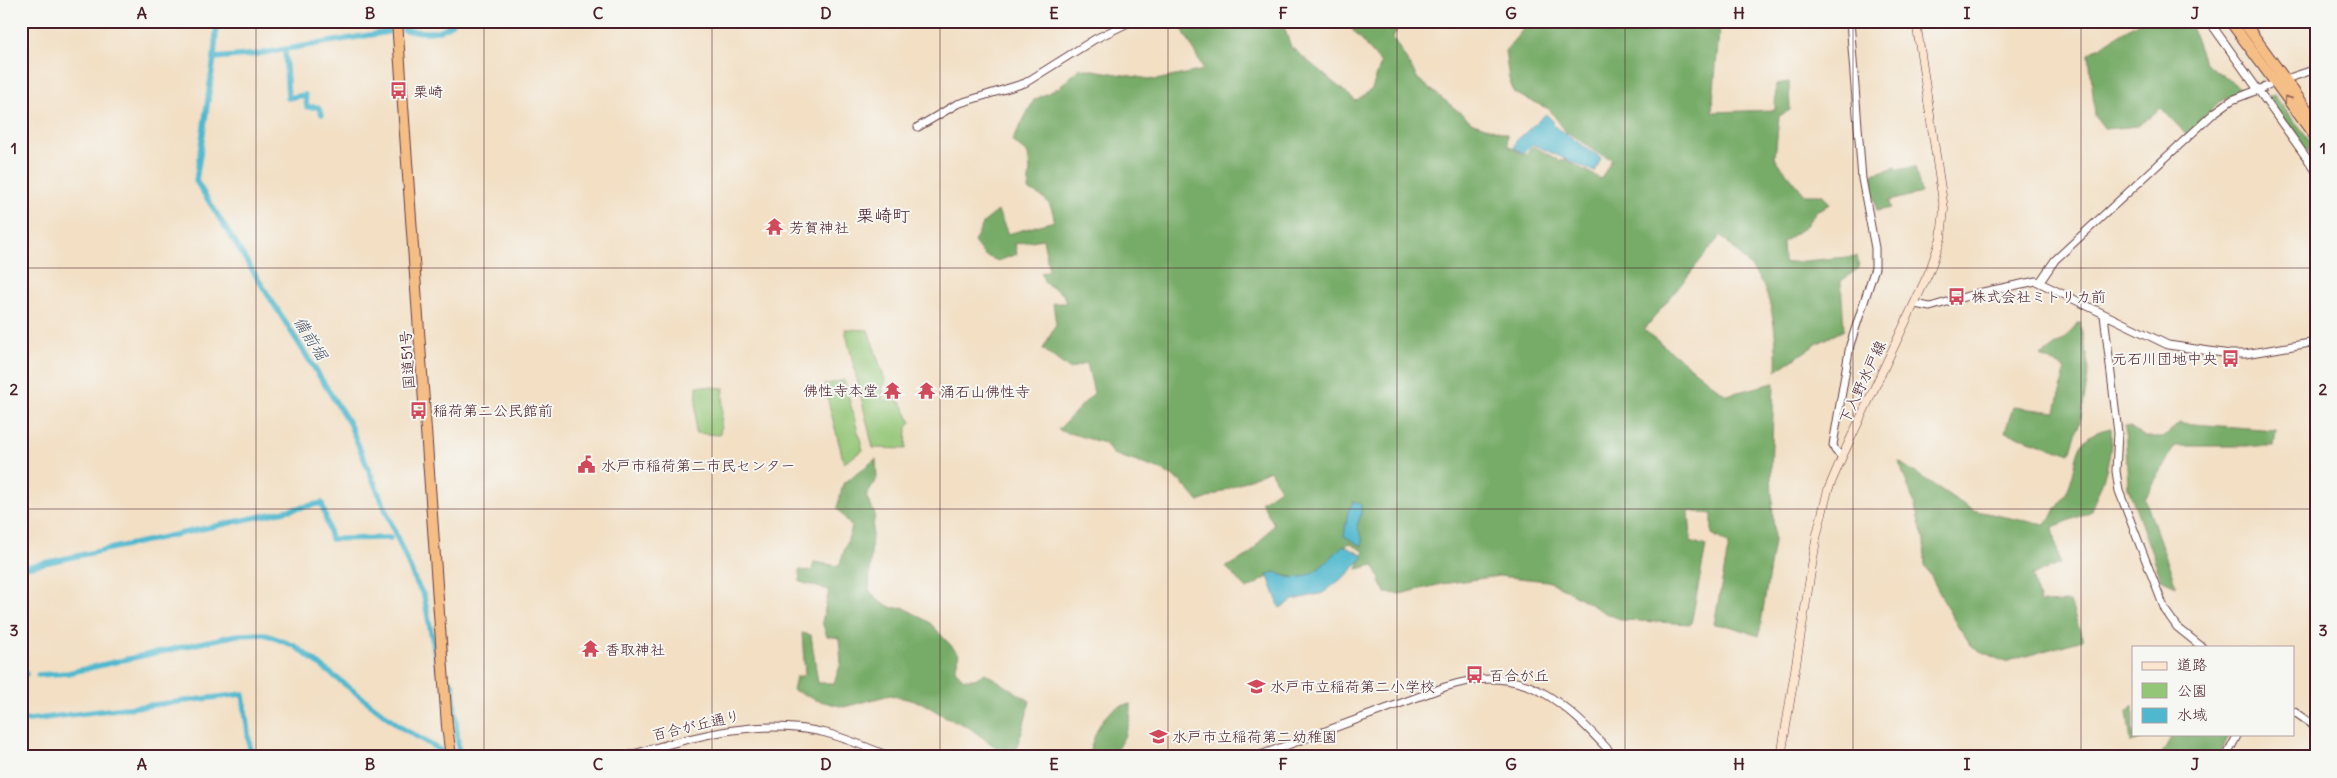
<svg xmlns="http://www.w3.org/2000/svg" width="2337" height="778" font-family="Delius,'Klee One',sans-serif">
<rect width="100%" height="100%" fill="#f6f6f2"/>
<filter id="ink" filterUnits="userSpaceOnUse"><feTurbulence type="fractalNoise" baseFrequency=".02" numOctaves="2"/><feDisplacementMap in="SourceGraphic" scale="10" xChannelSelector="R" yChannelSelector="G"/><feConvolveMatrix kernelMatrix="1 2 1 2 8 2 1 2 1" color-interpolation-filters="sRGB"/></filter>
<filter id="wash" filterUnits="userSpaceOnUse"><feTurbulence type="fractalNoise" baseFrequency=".0096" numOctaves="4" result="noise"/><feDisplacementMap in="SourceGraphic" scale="20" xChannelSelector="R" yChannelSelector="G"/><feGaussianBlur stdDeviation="1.12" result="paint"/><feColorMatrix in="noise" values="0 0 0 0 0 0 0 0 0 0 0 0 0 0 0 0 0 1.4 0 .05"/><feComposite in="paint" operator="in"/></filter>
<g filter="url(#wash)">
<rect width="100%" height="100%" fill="#f2dfc4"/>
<!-- green -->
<path fill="#94c677" stroke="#6f7251" d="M845 329 868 330 886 383 883 386 884 398 887 401 896 397 899 403 901 402 911 422 907 427 906 449 873 448Z
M844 380 863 450 844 463 824 385Z
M697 386 724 388 720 435 695 433Z"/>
<!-- forest -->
<path fill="#77ab68" stroke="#60654a" d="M1178 21H1282L1291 47 1356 101 1372 89 1381 63 1345 21H1401L1393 38 1418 79 1473 123 1507 134 1508 146 1525 155 1533 146 1560 161 1566 160 1601 179 1612 159 1597 153 1586 144 1566 132 1549 109 1514 93 1509 79 1505 51 1530 21H1720L1712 112 1775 110 1776 84 1789 82 1790 110 1779 116 1775 158 1805 195H1823L1830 204 1816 211 1805 227 1783 242 1784 263 1857 256 1859 268 1841 281 1844 330 1818 343 1776 371C1777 345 1775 314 1765 290 1759 273 1734 249 1721 235L1644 330 1726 395 1774 383 1771 473 1774 541 1759 636 1729 626 1714 624 1729 544 1712 534V514L1689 511 1691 541 1706 546 1691 624 1623 620 1607 614 1561 587 1547 581 1499 576 1442 584 1400 594 1385 593 1374 565 1357 569 1364 551 1349 543C1321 571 1318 586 1275 573L1247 589 1226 567 1249 555 1274 524 1261 502 1280 489 1270 470 1199 502 1181 482 1164 471 1113 454 1104 443 1058 430 1094 393 1087 363 1069 369 1043 349 1056 324 1053 303H1066L1063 294 1045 283 1041 273 1049 270 1043 239 1015 244 1017 254 998 261 984 255 974 242 984 222 998 211 1008 234 1054 221C1053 203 1044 196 1028 190L1030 170 1028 154 1012 141 1034 100 1060 87 1080 68 1156 80 1204 70Z
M2140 21H2198L2191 26 2204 62 2243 90 2219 102 2186 134 2161 108 2138 126 2105 129 2095 116 2089 54Z
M2274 95 2316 149V162L2267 97Z
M1896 167V170L1915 167 1921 193 1889 201 1890 208 1877 211 1871 184 1873 174Z
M2080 322 2089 370 2081 418 2070 454 2005 432 2013 407 2056 412 2065 369 2041 356 2063 340Z
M2180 423 2276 430 2274 446H2175L2145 499 2176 586 2161 579 2128 487 2125 426 2130 427 2145 437H2163Z
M2111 428C2113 459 2102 484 2090 512L2053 527 2060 564 2032 575 2040 603 2070 602 2083 640 2005 662 1973 648 1952 617 1925 565 1924 541 1914 503 1899 462 1972 510 2045 525C2052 514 2063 502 2068 489 2081 458 2070 436 2111 428Z
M876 459 877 478 866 496 875 514 872 533 869 590 880 602 893 608 903 607 929 622 959 654 955 670 964 679H975L985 673 1030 701 1022 732 1014 753 1017 757H1009L967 726 945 717 923 703 890 695 844 707 816 700 793 690 796 677 805 675 802 633 811 635 818 683H834L841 663 839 638 827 636 822 622 829 590 800 582 799 570 812 571 814 562 839 566 852 527 837 508 843 484Z
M1131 704C1132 722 1123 750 1105 756 1100 758 1093 757 1088 757 1095 733 1102 706 1131 704Z
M2133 705V734H2158L2131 743 2127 711Z
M2173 734H2230L2218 757H2160Z"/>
<!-- water -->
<path fill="#50b8ce" stroke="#4d6c7c" d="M1546 114 1553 121V125L1601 158 1595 172C1574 162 1554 155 1533 144L1524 153 1514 148 1516 141Z
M1354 501 1361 505V515L1357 526 1362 537V546L1344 536 1348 511Z
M1343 545 1364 556 1349 573 1323 593 1293 600 1280 608 1267 574 1276 572C1304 589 1325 564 1343 545Z"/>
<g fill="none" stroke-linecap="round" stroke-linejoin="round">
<!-- canal -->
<path stroke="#50b8ce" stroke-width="5.5" d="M217 21 214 58 196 181 349 423 415 580 424 596 438 669
M404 30C423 32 441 36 454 21
M285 50 288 98 305 95 307 107H318L322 114
M263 53 388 32
M214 58 259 54
M21 568 322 503 331 539 390 538
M239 635 264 634 295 646 402 728 443 752
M123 660 237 635
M21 673 26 674
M38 675 68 673 119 661
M450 681 453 685 459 757
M128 708 243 694 251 757
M21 721 125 708"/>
</g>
</g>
<g filter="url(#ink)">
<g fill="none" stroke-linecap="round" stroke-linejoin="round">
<defs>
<path id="tertiary" d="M2209 21 2316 171
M2292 77 2316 69
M918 127 957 104 1025 83 1095 39 1132 21
M2040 282 2055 260 2214 113 2232 100 2268 86
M1915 304 1930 307 1978 293 2036 281 2168 345 2230 354H2245L2316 342
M2104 315 2118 433 2116 471 2119 491 2165 610 2177 627 2202 647
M1842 457 1835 450 1833 445 1850 345 1875 268V248L1862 179 1850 21
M2293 711 2316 727
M623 757C691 738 756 716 826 733 848 739 869 748 891 757
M1255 757 1445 687C1526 661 1564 702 1615 757
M2226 757 2238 734"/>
<path id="secondary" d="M1781 757 1817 534 1828 490 1842 457 1930 270 1941 238 1944 209 1916 21"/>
<path id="trunk" d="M397 21 447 726 451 757"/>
<path id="motorway" d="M2230 21 2316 138
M2243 21 2316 122"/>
</defs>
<!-- tertiary casing -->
<use href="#tertiary" stroke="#633c42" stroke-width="9"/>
<!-- secondary casing -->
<use href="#secondary" stroke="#633c42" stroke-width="9"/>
<!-- trunk casing -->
<use href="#trunk" stroke="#633c42" stroke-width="12"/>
<!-- motorway casing -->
<use href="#motorway" stroke="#633c42" stroke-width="12"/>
<!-- tertiary -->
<use href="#tertiary" stroke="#fff" stroke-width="7"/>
<!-- secondary -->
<use href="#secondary" stroke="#fbe5cf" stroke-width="8"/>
<!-- trunk -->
<use href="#trunk" stroke="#f6be87" stroke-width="10"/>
<!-- motorway -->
<use href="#motorway" stroke="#f6be87" stroke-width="10"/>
</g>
<!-- one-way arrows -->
<defs><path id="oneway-chevron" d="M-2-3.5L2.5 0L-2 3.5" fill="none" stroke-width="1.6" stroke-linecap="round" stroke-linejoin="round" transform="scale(1.25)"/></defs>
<use stroke="#976754" href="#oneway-chevron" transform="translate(2287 99) rotate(-127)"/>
</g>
<!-- grid -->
<path fill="none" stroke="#4a1f2b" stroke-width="1" stroke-opacity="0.55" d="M256 21V757M484 21V757M712 21V757M940 21V757M1168 21V757M1397 21V757M1625 21V757M1853 21V757M2081 21V757M21 268H2316M21 509H2316"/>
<!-- icons -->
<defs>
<symbol id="bus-bare" viewBox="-9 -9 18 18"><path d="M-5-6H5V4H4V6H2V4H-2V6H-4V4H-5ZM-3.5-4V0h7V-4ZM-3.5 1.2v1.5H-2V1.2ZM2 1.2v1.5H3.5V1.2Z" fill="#d1495b" stroke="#f6f6f2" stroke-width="2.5" paint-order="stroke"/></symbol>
<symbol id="temple-bare" viewBox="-9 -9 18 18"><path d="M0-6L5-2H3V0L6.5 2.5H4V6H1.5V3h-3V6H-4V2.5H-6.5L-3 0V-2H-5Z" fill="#d1495b" stroke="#f6f6f2" stroke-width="2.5" paint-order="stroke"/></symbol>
<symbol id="civic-bare" viewBox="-9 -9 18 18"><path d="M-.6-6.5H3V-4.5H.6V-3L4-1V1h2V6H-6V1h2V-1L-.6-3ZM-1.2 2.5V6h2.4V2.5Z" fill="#d1495b" stroke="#f6f6f2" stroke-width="2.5" paint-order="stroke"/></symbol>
<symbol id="school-bare" viewBox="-9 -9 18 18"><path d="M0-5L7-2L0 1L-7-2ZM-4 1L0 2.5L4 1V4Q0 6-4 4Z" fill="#d1495b" stroke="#f6f6f2" stroke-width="2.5" paint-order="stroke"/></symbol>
</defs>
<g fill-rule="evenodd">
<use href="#bus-bare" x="386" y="78" width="25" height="25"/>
<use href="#temple-bare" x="762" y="214" width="25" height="25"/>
<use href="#bus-bare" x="1944" y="284" width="25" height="25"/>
<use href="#bus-bare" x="2218" y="346" width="25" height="25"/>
<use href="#temple-bare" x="880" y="378" width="25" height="25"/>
<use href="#temple-bare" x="914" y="378" width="25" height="25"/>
<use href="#bus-bare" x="406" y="398" width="25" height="25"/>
<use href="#civic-bare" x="574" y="452" width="25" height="25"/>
<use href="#temple-bare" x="578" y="636" width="25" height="25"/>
<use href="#bus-bare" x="1462" y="662" width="25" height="25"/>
<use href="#school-bare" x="1244" y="674" width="25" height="25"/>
<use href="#school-bare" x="1146" y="724" width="25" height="25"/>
</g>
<g text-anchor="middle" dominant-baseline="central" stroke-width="4" stroke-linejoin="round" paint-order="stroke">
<!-- poi labels -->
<g font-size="15" fill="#4a1f2b" stroke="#f6f6f2" text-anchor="start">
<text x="413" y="91">栗崎</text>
<text x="789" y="227">芳賀神社</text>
<text x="1971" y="296">株式会社ミトリカ前</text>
<text x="2217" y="358" text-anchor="end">元石川団地中央</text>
<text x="878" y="390" text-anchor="end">佛性寺本堂</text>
<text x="940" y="391">涌石山佛性寺</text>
<text x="433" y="410">稲荷第二公民館前</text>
<text x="601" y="465">水戸市稲荷第二市民センター</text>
<text x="605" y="649">香取神社</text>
<text x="1489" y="675">百合が丘</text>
<text x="1270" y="686">水戸市立稲荷第二小学校</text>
<text x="1172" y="736">水戸市立稲荷第二幼稚園</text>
</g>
<!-- street labels -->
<g font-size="15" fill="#4a1f2b" stroke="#f6f6f2">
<text transform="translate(407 360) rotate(-94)">国道51号</text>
<text transform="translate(1862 382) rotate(-65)">下入野水戸線</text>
<text transform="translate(696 725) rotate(-13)">百合が丘通り</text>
</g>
<!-- water labels -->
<g font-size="16" font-style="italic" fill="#4c5564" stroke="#f6f6f2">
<text transform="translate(311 338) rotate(58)">備前堀</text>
</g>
<!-- quarter labels -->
<g font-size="18" fill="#4a1f2b" stroke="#f6f6f2">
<text x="883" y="215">栗崎町</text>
</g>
</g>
<!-- margin -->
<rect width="2337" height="778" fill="none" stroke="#f6f6f2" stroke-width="55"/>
<!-- legend -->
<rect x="2132" y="646" width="162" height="90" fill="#f6f6f2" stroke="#b1a0a2"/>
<rect x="2142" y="662" width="25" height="8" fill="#fbe5cf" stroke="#b1a0a2"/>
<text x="2177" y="670" font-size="15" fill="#4a1f2b">道路</text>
<rect x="2142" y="683" width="25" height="15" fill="#94c677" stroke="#b1a0a2"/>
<text x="2177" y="696" font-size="15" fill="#4a1f2b">公園</text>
<rect x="2142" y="708" width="25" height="15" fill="#50b8ce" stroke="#b1a0a2"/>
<text x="2177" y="720" font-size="15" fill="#4a1f2b">水域</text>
<rect x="28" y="28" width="2282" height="722" fill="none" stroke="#4a1f2b" stroke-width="2"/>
<g font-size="16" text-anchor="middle" font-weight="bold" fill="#4a1f2b">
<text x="142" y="19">A</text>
<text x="370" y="19">B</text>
<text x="598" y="19">C</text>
<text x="826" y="19">D</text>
<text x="1054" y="19">E</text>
<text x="1283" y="19">F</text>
<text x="1511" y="19">G</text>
<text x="1739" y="19">H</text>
<text x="1967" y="19">I</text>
<text x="2195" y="19">J</text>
<text x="14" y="154">1</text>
<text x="2323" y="154">1</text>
<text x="14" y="395">2</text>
<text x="2323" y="395">2</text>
<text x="14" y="636">3</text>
<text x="2323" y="636">3</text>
<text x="142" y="770">A</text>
<text x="370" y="770">B</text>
<text x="598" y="770">C</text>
<text x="826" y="770">D</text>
<text x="1054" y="770">E</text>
<text x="1283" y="770">F</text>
<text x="1511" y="770">G</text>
<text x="1739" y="770">H</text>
<text x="1967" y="770">I</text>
<text x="2195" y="770">J</text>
</g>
</svg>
